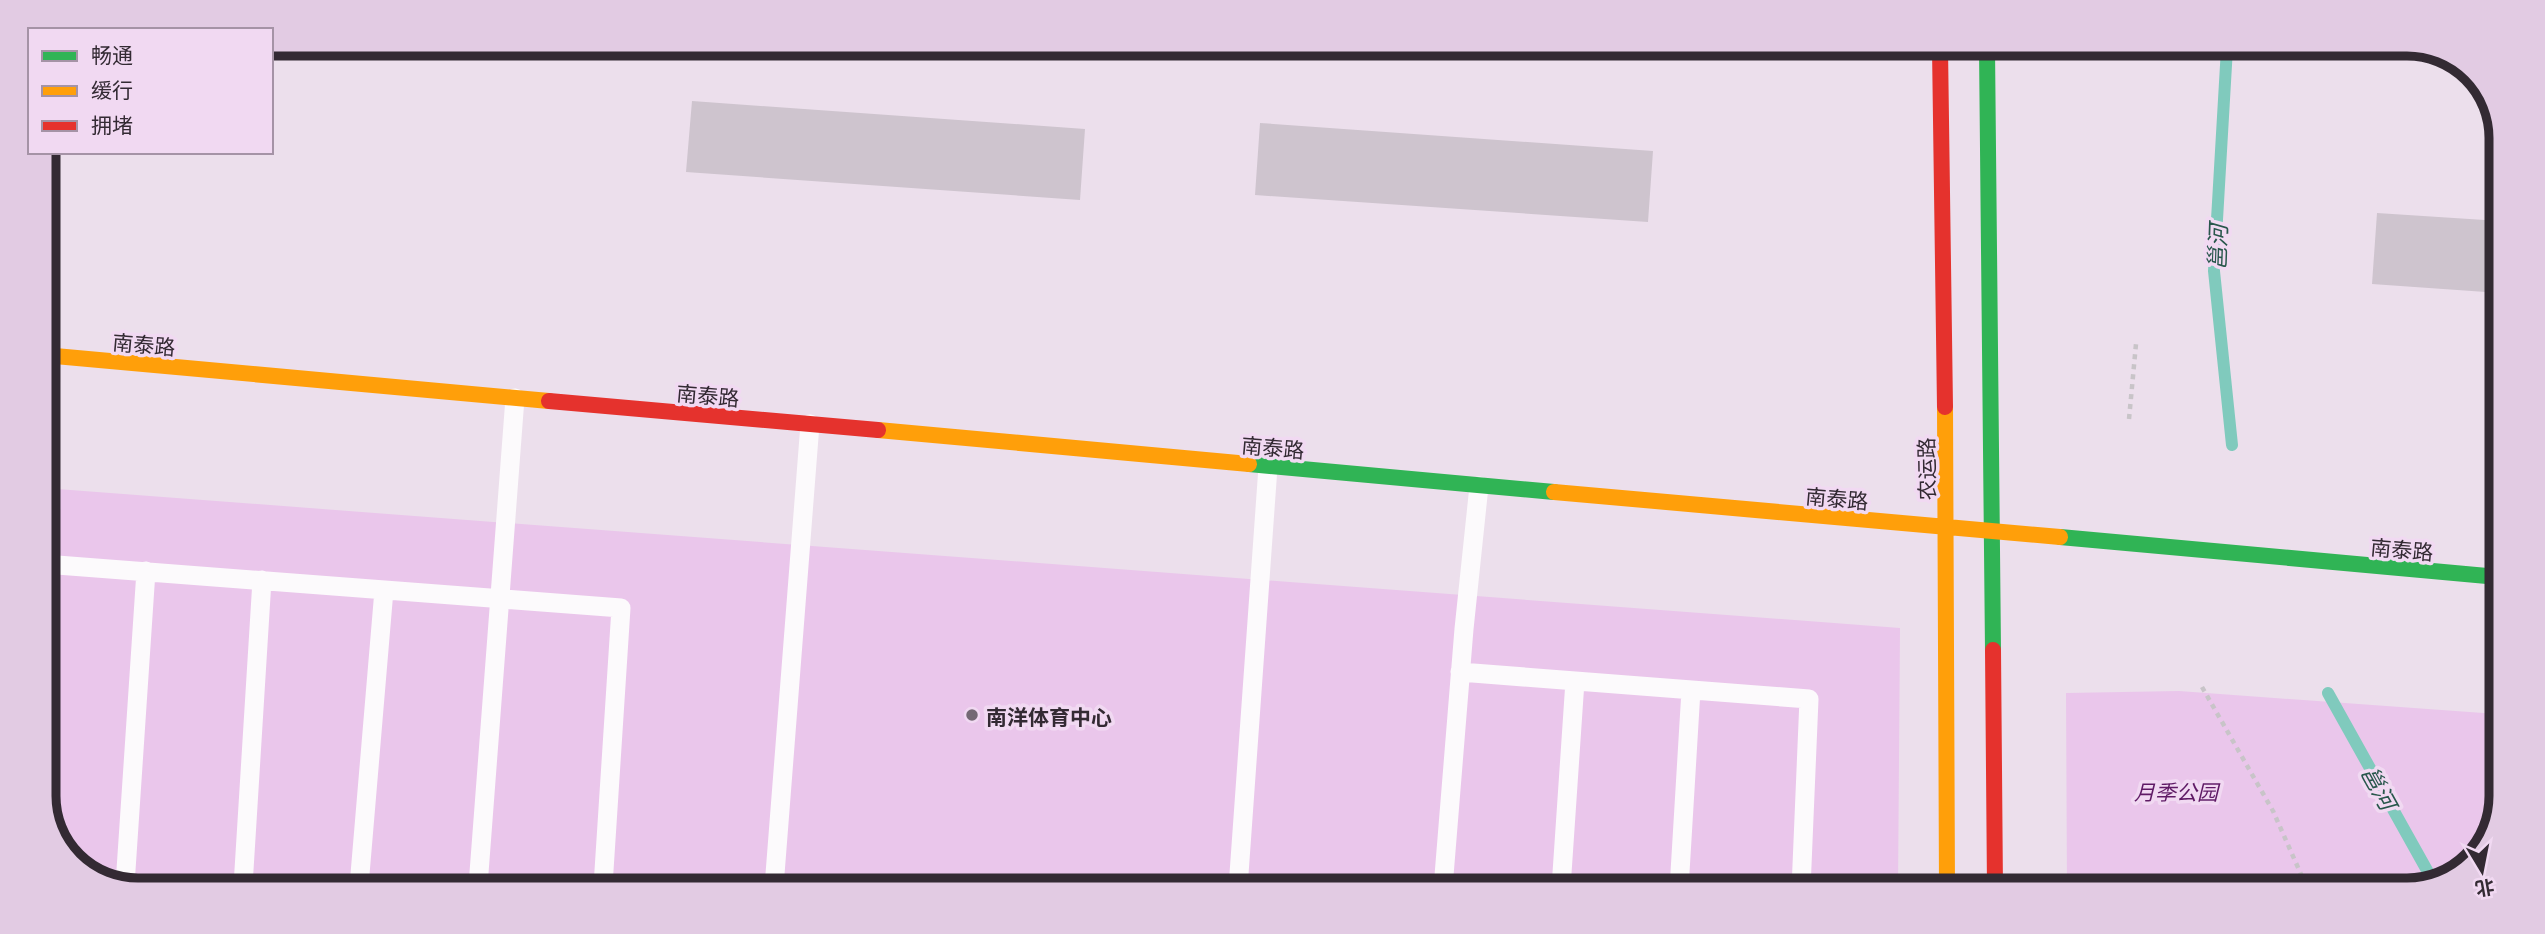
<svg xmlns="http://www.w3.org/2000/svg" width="2545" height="934" font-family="Literata,'Noto Sans SC',serif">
<rect width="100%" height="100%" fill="#ecdfec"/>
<!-- green -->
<path fill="#eac6eb" d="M44 488 1900 628 1898 889 108 885 64 854 44 802Z
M2179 691 2497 714 2496 826 2464 871 2407 890H2067L2066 693Z"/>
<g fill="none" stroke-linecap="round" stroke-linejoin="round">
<!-- stream -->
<path stroke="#80cabd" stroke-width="12" d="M2227 48 2214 271 2232 445
M2328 693 2433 881"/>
</g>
<!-- building -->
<path fill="#cec4ce" d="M692 101 1085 129 1080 200 686 172Z
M1260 123 1653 151 1648 222 1255 195Z
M2377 213 2500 221V293L2372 284Z"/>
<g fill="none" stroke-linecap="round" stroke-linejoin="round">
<!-- path -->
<path stroke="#c8c4c8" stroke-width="4.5" stroke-dasharray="5 5" stroke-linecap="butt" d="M2129 419 2136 344
M2202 687 2273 811 2308 890"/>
<!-- lane -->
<path stroke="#fcfafc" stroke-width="19" d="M44 564 621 608 603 886
M1460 672 1809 699 1801 889
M125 885 146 571
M243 886 262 580
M359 886 384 590
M478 886 515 398
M774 887 810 424
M1238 888 1268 467
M1443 888 1464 629 1479 486
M1561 888 1575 681
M1679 889 1691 690"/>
<!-- fast -->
<path stroke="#30b455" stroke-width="16" d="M1987 48 1993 650
M1249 464 1554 492
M2060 537 2498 577"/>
<!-- slow -->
<path stroke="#ff9f0a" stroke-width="16" d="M44 355 549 401
M1945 407 1947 889
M878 430 1249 464
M1554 492 2060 537"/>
<!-- jam -->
<path stroke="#e5322d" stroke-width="16" d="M1940 48 1945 407
M549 401 878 430
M1993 650 1995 889"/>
</g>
<!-- markers -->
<circle fill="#746974" stroke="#f1d9f2" stroke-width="2.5" cx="972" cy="715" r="7"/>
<g text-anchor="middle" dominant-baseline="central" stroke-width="7" stroke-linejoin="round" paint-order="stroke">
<!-- street labels -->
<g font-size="21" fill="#332a33" stroke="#f1d9f2">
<text transform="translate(144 343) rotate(5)">南泰路</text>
<text transform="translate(708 394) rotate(5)">南泰路</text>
<text transform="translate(1273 446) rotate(5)">南泰路</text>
<text transform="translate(1925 469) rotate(-91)">农运路</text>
<text transform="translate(1837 497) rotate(5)">南泰路</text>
<text transform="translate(2402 548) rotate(5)">南泰路</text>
</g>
<!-- poi labels -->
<g font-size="21" font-weight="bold" fill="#332a33" stroke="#f1d9f2" text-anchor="start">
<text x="986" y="715">南洋体育中心</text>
</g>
<!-- park labels -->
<g font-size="21" font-style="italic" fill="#5f1a65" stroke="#f1d9f2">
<text x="2176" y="790">月季公园</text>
</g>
<!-- water labels -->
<g font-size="23" font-style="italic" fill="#28574c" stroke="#f1d9f2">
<text transform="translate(2216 247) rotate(-88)">邕河</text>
<text transform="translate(2380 787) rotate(61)">邕河</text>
</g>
</g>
<!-- crop -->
<path d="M0 0H2545V934H0ZM138 56H2407A82 82 0 0 1 2489 138V796A82 82 0 0 1 2407 878H138A82 82 0 0 1 56 796V138A82 82 0 0 1 138 56Z" fill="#e2cbe3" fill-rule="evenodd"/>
<path fill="none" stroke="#332a33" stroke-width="9" d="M138 56H2407A82 82 0 0 1 2489 138V796A82 82 0 0 1 2407 878H138A82 82 0 0 1 56 796V138A82 82 0 0 1 138 56Z"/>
<!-- legend -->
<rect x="28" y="28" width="245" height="126" fill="#f1d9f2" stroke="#a593a6" stroke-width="2"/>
<rect x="42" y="51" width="35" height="10" fill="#30b455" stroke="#a593a6" stroke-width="2"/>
<text x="91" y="63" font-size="21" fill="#332a33">畅通</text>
<rect x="42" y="86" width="35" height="10" fill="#ff9f0a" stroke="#a593a6" stroke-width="2"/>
<text x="91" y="98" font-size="21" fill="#332a33">缓行</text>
<rect x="42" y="121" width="35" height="10" fill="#e5322d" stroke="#a593a6" stroke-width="2"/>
<text x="91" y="133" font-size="21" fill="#332a33">拥堵</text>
<!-- north arrow -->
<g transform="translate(2482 871) rotate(170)" stroke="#f1d9f2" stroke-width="5" paint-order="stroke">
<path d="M0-5L12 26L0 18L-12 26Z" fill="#332a33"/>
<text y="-10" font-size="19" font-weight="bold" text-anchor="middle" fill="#332a33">北</text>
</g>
</svg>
